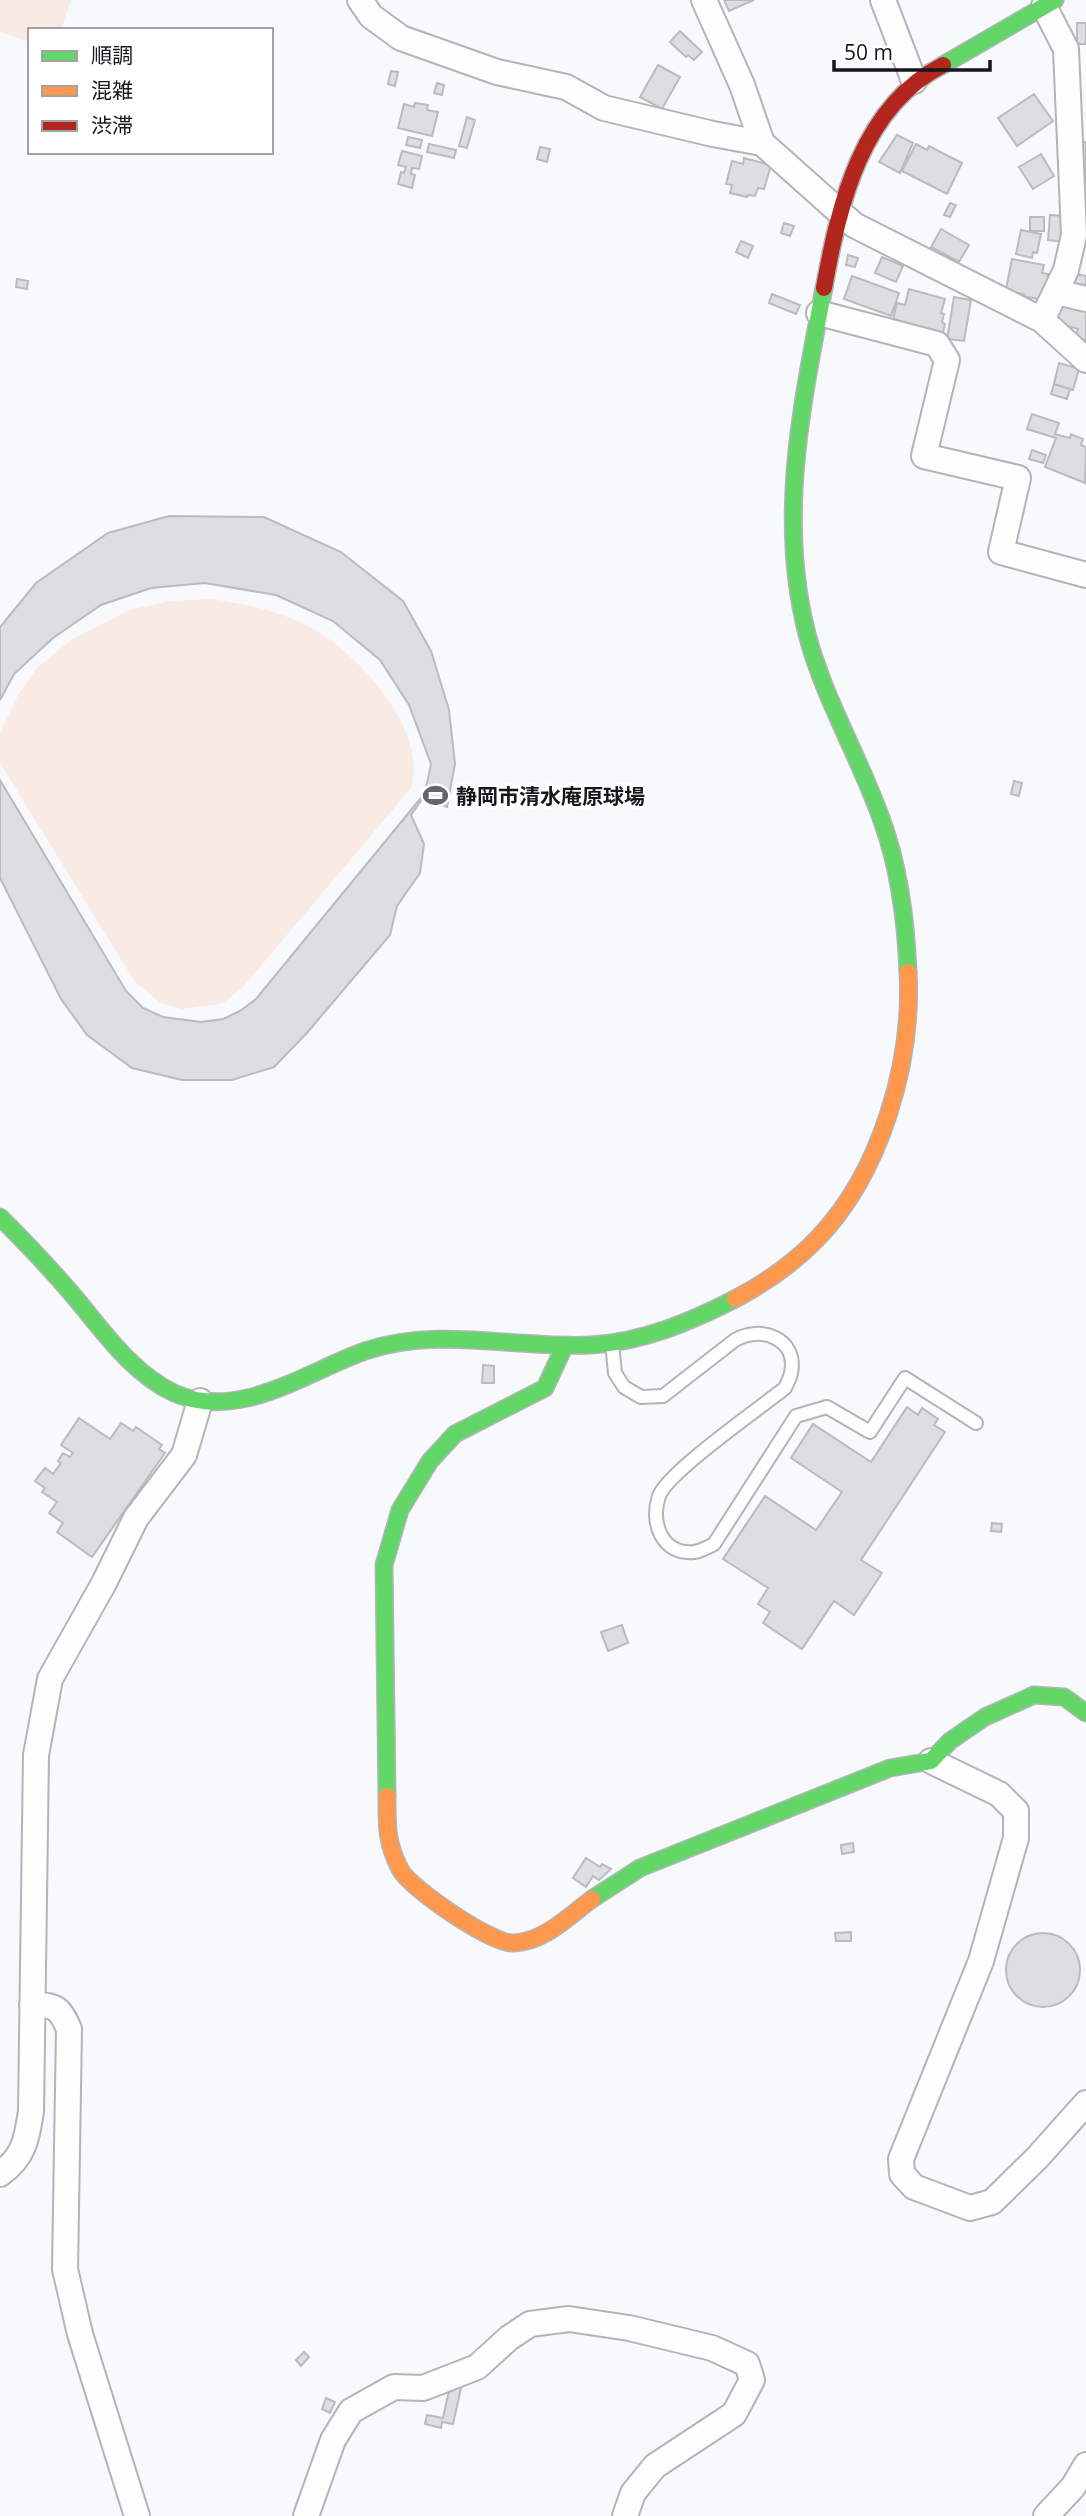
<svg xmlns="http://www.w3.org/2000/svg" width="1086" height="2516" font-family="'Open Sans','Noto Sans JP',sans-serif">
<rect width="100%" height="100%" fill="#f7f9fc"/>
<!-- green -->
<path fill="#f9ebe3" d="M0 0H71L61 30H47L38 26 37 30H30V42L0 32Z
M212 599C249 605 272 609 306 625 355 649 429 729 411 788L243 987 223 1003 182 1009 161 1003 135 982 0 763V732L18 695 37 668 71 640 129 610 170 601Z"/>
<!-- building -->
<path fill="#dddee1" stroke="#babbbe" stroke-width="2" d="M724 0H754L729 11Z
M1077 23H1086V44H1077Z
M680 31 702 52 694 60 688 55 686 57 670 42Z
M658 65 680 77 662 109 640 97Z
M391 71 398 72 395 86 388 84Z
M437 83 444 85 442 95 434 93Z
M1034 94 1053 121 1017 146 998 118Z
M415 103 428 105 427 110 438 112 432 136 398 128 404 104 414 107Z
M467 117 475 120 467 148 459 146Z
M897 135 913 143 900 173 879 162Z
M408 137 422 140 420 148 406 145Z
M1081 142H1086V181H1081Z
M429 144 456 150 454 158 427 152Z
M916 144 927 150 929 146 962 163 947 194 902 171Z
M540 147 550 149 547 162 537 159Z
M402 151 422 156 419 169 412 168 411 174 415 175 412 188 398 184 401 172 404 173 406 167 398 165Z
M1041 154 1054 176 1033 189 1019 167Z
M744 158 771 165 764 189 758 188 755 196 748 195 747 197 730 193 732 185 726 184 732 161 743 164Z
M950 203 956 205 950 217 944 215Z
M1050 215 1067 216 1065 242 1048 240Z
M1030 217H1044V231H1030Z
M784 223 794 226 790 236 781 233Z
M941 229 969 245 959 262 931 247Z
M1021 230 1041 234 1037 253 1033 252 1032 258 1016 254Z
M741 241 753 246 748 258 736 252Z
M848 255 858 258 855 267 846 265Z
M882 257 903 266 896 282 875 273Z
M1012 259 1044 265 1042 273 1048 274 1043 300 1023 296 1024 294 1010 292V289H1006Z
M1072 273 1086 276V291L1070 288Z
M852 276 899 293 891 316 844 299Z
M17 279 28 281 27 289 16 287Z
M909 289 945 299 941 313 944 314 942 322 945 324 942 337 897 325 898 320 893 319 897 303 905 305Z
M772 294 800 305 796 314 769 303Z
M954 297 971 300 964 341 947 339Z
M1060 302 1086 310V341L1075 338 1078 329 1057 323Z
M1059 363 1079 369 1073 390 1054 384Z
M1054 384 1070 389 1067 399 1051 394Z
M1032 414 1059 423 1055 434 1070 438 1071 434 1083 439 1081 445 1086 447 1085 483 1045 467 1056 438 1027 429Z
M1032 450 1046 455 1043 463 1029 459Z
M169 516 264 517 341 552 403 601 431 651 449 710 455 764 447 807 423 798 411 815 424 844 420 873 397 906 390 935 306 1034 274 1067 232 1080H182L132 1068 87 1035 61 999 0 878V780L126 991 143 1008 163 1017 201 1022 223 1019 240 1011 256 999 425 793 431 764 409 705 380 660 333 621 276 595 205 583 151 588 101 605 53 638 14 674 0 700V627L36 583 108 533Z
M1014 781 1022 783 1019 796 1011 794Z
M483 1365 494 1366V1383H482Z
M907 1407 918 1415 922 1408 938 1419 934 1425 945 1432 861 1560 882 1573 854 1615 834 1601 802 1649 763 1623 770 1612 758 1604 768 1588 723 1559 765 1496 816 1530 842 1492 791 1458 813 1424 871 1462Z
M79 1418 110 1439 121 1423 133 1431 136 1427 162 1445 159 1449 165 1453 92 1557 57 1532 63 1523 49 1513 57 1502 42 1492 45 1488 35 1481 45 1468 53 1474 61 1463 58 1461 63 1453 70 1457 73 1453 61 1445Z
M992 1523 1002 1524 1001 1532 991 1531Z
M622 1625 628 1643 608 1651 601 1632Z
M853 1843 854 1852 842 1854 841 1845Z
M586 1858 600 1867 602 1864 611 1869 599 1880 593 1876 586 1887 573 1878Z
M851 1932V1941H836L835 1933Z
M1006 1970a37 37 0 1 1 74 0a37 37 0 1 1-74 0Z
M304 2352 309 2357 301 2366 296 2360Z
M451 2382 462 2384 453 2424 442 2422 441 2428 425 2424 427 2415 443 2418Z
M326 2398 335 2402 330 2413 322 2409Z"/>
<g fill="none" stroke-linecap="round" stroke-linejoin="round">
<defs>
<path id="lane" d="M612 1343 615 1373 624 1387 641 1397 663 1396 735 1340C760 1325 798 1338 791 1373 790 1378 787 1384 785 1388 760 1408 668 1472 659 1496 650 1523 662 1555 694 1552 701 1551 708 1547 714 1544L796 1416 827 1407 870 1432 905 1378 976 1423"/>
<path id="street" d="M360 0 371 16 401 38 497 72 566 87 604 108 713 134 762 143
M704 0 742 85 762 143 854 225 1042 320 1086 360
M883 0 914 81
M1057 292 1086 299
M819 313 937 344 947 360 924 456 1018 478 1001 552 1086 575
M1042 320 1066 270 1074 235 1066 49 1044 6
M931 1761 999 1794 1016 1811V1838L981 1961 901 2159 902 2174 914 2187 970 2208 992 2202 1037 2158 1086 2103
M32 2005C55 2004 60 2008 69 2029L65 2269 80 2334 137 2516
M0 2174C24 2157 27 2139 31 2111L36 1755 50 1679 104 1583 136 1518 184 1455 200 1401
M306 2516 333 2440 351 2411 394 2387 423 2388 477 2367 509 2338 530 2324 569 2319 629 2328 712 2348 747 2364 752 2380 734 2414 655 2466 633 2493 625 2516
M1046 2516 1073 2487 1086 2465"/>
<path id="fast" d="M943 65 1055 0
M824 288C802 404 777 518 807 634 824 699 860 758 882 821 900 870 906 921 908 972
M0 1217C25 1242 49 1267 72 1294 102 1329 131 1373 174 1393 239 1422 306 1372 365 1351 439 1326 514 1349 591 1345 643 1342 690 1322 735 1299
M387 1796 384 1565 400 1510 430 1461 455 1434 545 1388 565 1345
M592 1899 640 1868 890 1768 931 1761 950 1741 985 1717 1034 1695 1064 1697 1086 1713"/>
<path id="slow" d="M735 1299C765 1283 794 1263 817 1239 881 1173 913 1062 908 972
M387 1796C387 1825 386 1842 400 1869 409 1888 493 1945 514 1943 545 1941 568 1917 592 1899"/>
<path id="jam" d="M824 288C839 205 861 107 943 65"/>
</defs>
<!-- lane casing -->
<use href="#lane" stroke="#b2b4b7" stroke-width="16"/>
<!-- street casing -->
<use href="#street" stroke="#b2b4b7" stroke-width="28"/>
<!-- fast casing -->
<use href="#fast" stroke="#b2b4b7" stroke-width="19"/>
<!-- slow casing -->
<use href="#slow" stroke="#b2b4b7" stroke-width="19"/>
<!-- jam casing -->
<use href="#jam" stroke="#b2b4b7" stroke-width="19"/>
<!-- lane -->
<use href="#lane" stroke="#fefeff" stroke-width="12"/>
<!-- street -->
<use href="#street" stroke="#fefeff" stroke-width="24"/>
<!-- fast -->
<use href="#fast" stroke="#63d668" stroke-width="16"/>
<!-- slow -->
<use href="#slow" stroke="#ff974d" stroke-width="16"/>
<!-- jam -->
<use href="#jam" stroke="#b3261e" stroke-width="16"/>
</g>
<!-- icons -->
<defs>
<symbol id="stadium-bare" viewBox="-9 -9 18 18"><path d="M0-5a6.5 5 0 1 0 0 10a6.5 5 0 1 0 0-10ZM-3.5-1.8h7v3.6h-7Z" fill="#646669" stroke="#fff" stroke-width="2.5" paint-order="stroke"/></symbol>
</defs>
<g fill-rule="evenodd">
<use href="#stadium-bare" x="418" y="778" width="35" height="35"/>
</g>
<g text-anchor="middle" dominant-baseline="central" stroke-width="6" stroke-linejoin="round" paint-order="stroke">
<!-- poi labels -->
<g font-size="21" font-weight="bold" fill="#15171a" stroke="#fff" text-anchor="start">
<text x="456" y="796">静岡市清水庵原球場</text>
</g>
</g>
<!-- legend -->
<rect x="28" y="28" width="245" height="126" fill="#ffffff" stroke="#a1a2a3" stroke-width="2"/>
<rect x="42" y="51" width="35" height="10" fill="#63d668" stroke="#a1a2a3" stroke-width="2"/>
<text x="91" y="63" font-size="21" fill="#15171a">順調</text>
<rect x="42" y="86" width="35" height="10" fill="#ff974d" stroke="#a1a2a3" stroke-width="2"/>
<text x="91" y="98" font-size="21" fill="#15171a">混雑</text>
<rect x="42" y="121" width="35" height="10" fill="#b3261e" stroke="#a1a2a3" stroke-width="2"/>
<text x="91" y="133" font-size="21" fill="#15171a">渋滞</text>
<!-- scale -->
<path d="M834 60v10h156v-10" fill="none" stroke="#15171a" stroke-width="3.5"/>
<text x="844" y="60" font-size="21" fill="#15171a" stroke="#ffffff" stroke-width="5" paint-order="stroke">50 m</text>
</svg>
